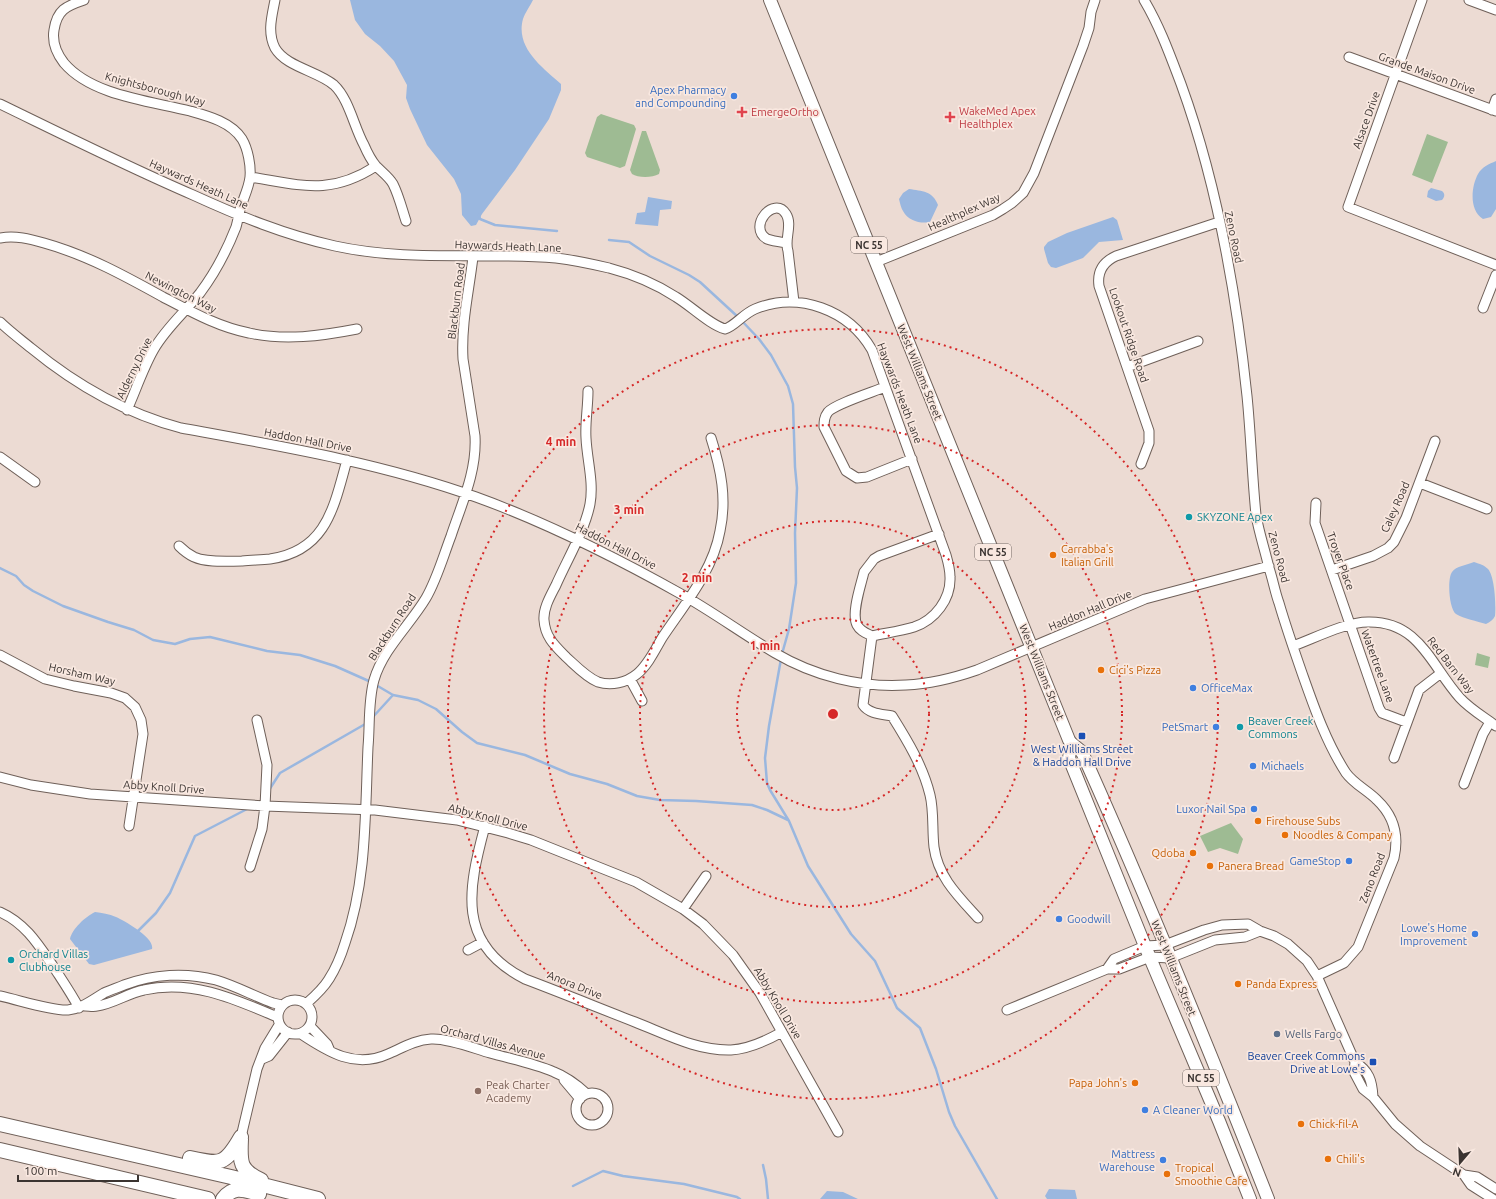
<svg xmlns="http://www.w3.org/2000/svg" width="1496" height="1199" font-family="Ubuntu,sans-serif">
<rect width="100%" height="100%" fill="#ecdbd3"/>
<!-- green -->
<path fill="#9ebb93" d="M601 114 634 125 636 129 625 166 620 168 587 157 585 153 597 117Z
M642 131H646L660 170 659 174C652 178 638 178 632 174L630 170Z
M1427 134 1448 142 1432 183 1412 175Z
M1477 653 1490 657 1488 668 1475 665Z
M1231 823 1243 839 1238 854 1220 848 1208 852 1200 836Z"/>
<!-- water -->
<path fill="#9ab7df" d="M350 0H533C530 6 525 13 523 19 515 48 543 68 561 84V90L549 119 515 170 482 214 476 225 471 226 462 215 461 194 454 179 427 145 410 109 406 98 407 85 394 61 380 46 365 34 355 20Z
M1496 161V209L1491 217 1483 219C1469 210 1471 187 1478 174 1482 167 1489 164 1496 161Z
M1431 188 1442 191C1445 194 1445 196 1442 200L1436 201 1427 197 1428 191Z
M909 189C922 191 933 191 938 205L930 222C921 224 908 221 903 211 901 208 900 203 899 199L903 193Z
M648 197 672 201 671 209 660 210 658 226 635 224 637 213 645 212Z
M1113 217 1117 220 1123 240 1099 242 1083 258 1056 268 1051 267 1048 263 1044 249V247L1048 242 1067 233Z
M1474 562C1480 564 1484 565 1488 569 1495 577 1496 606 1495 616 1493 620 1490 622 1486 624 1477 621 1464 619 1456 614 1449 609 1447 579 1452 572 1456 566 1467 565 1474 562Z
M95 912C102 913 109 914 116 917 125 921 155 938 152 949L94 965 89 964 70 939C72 929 85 917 95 912Z
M1049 1189 1075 1190 1077 1199H1047L1045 1196Z
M827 1191 843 1192 858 1199H820Z"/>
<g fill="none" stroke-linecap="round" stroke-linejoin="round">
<!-- stream -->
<path stroke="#9ab7df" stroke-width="2.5" d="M479 215 480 219 495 225 557 231
M609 240 629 242 650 256 689 275 700 282 738 317
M742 321 759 339 771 355 788 386 793 404 795 467 797 488 795 533 796 583 789 629 782 654
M0 568 16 576 24 585 33 591 63 606 108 622 134 630 153 640 175 644 190 639 210 637 267 651 300 655 335 666 371 682
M781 659 769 726 765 758 767 783 770 790 789 821 808 866 851 934 875 961 897 1008 920 1028 936 1069 949 1112 955 1126 997 1199
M376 685 393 695 418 700 436 709 462 732 477 743 525 755 570 774 607 784 637 796 660 800 696 801 752 805 767 810 788 820
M372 718 393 695
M269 790 280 773 367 723
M138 931 156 913 170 893 195 836 249 808
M763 1165 766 1179 768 1199
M573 1186 603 1171 623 1176 684 1184 737 1197 740 1199"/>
<defs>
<path id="minor" d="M84 0C66 6 57 10 54 30 52 42 57 54 64 63 92 96 151 101 190 111 208 116 231 122 242 139 248 149 251 166 250 177 249 187 244 197 241 206 239 213 238 220 236 227 227 250 215 273 200 293 185 312 166 328 154 349 143 368 136 390 127 410
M275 0C272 16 267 32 275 48 286 67 318 71 334 85 349 99 354 127 364 145 367 152 371 160 376 166 382 172 389 177 393 184 399 196 402 209 406 221
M1144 0C1160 27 1170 55 1181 84 1217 183 1236 291 1247 396 1251 436 1252 475 1256 515 1259 533 1265 550 1269 568 1273 580 1275 592 1279 603 1286 627 1294 650 1302 673 1314 707 1326 742 1346 773 1354 784 1367 790 1377 800 1394 816 1399 836 1394 858L1358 947 1344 963 1317 976
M1422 0 1348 207 1496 265
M1469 0 1496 10
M1349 57 1496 111
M0 104C64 135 128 167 193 195 239 216 285 235 335 246 408 262 482 252 556 258 573 260 592 264 609 268 632 274 656 284 676 297 691 306 710 325 725 329 735 326 743 314 755 309 799 291 849 310 872 350L946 555C948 562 950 570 950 577 951 599 935 620 914 627 901 631 886 633 872 636L863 705C869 714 882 714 892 716 907 740 923 766 930 795 934 811 932 830 934 847 938 877 958 896 978 918
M1492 110 1496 99
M250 177C301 185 330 196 376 166
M0 238C15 235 30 239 44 243 87 255 125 276 163 297 190 311 218 327 249 333 285 341 321 336 357 329
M786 243C780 242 773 241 767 239 747 227 774 195 786 214 793 225 784 239 788 251L794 302
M876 262 993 215 1003 209 1012 203 1023 193 1034 173 1083 46 1089 28 1091 12 1095 0
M1483 308 1496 275
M0 322C9 331 20 339 31 348 76 385 124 413 181 428 280 446 381 463 476 497 548 523 615 557 681 594 713 612 743 634 775 653 814 676 861 688 906 685 930 684 954 678 977 670L1145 599 1269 566
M1127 367 1198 341
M885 387C873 392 835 404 828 412 824 417 824 422 824 427L846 471 857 478 867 477 912 459
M588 391C588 407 585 422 586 438 587 460 594 482 590 504 585 530 567 560 556 585 551 595 543 608 544 620 545 637 555 646 566 657 576 666 586 677 598 682 611 686 626 683 637 674 648 665 655 650 662 638 684 605 713 571 720 531 727 499 721 469 711 438
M0 457 35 482
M1141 464 1149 443V431L1099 286C1097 272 1103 262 1116 256L1219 222
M1420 483 1487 509
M1316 503 1315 523 1379 708 1382 713 1406 722
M179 546C183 550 188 554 194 557 207 563 228 561 242 561 252 560 261 560 270 559 327 551 334 506 347 460
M1332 570 1373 556 1388 548 1394 542 1406 518 1435 441
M872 636C866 633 860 631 857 625 851 613 861 585 864 572L874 559 879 556 939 534
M1293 646C1315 638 1346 622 1368 622 1420 621 1431 666 1460 698 1470 709 1484 717 1496 726
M0 655 45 679 74 686 111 693 125 698 135 707 141 720 143 734 129 826
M630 679 642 701
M1394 758 1419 690 1441 673
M0 777 31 785 90 794 265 806 375 810 457 820 508 833 531 840 636 882 683 909 703 924 733 955 760 993 838 1132
M1464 784 1483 734 1490 722
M485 826C468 889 456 944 525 979 562 993 599 1008 635 1022 666 1034 697 1051 731 1050 749 1049 766 1041 782 1032
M250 867 262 829 265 806 267 765 257 720
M683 909 706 876
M0 912C25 923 38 944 53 966 62 980 71 993 79 1008
M468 950 483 942
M1107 969 1114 959 1145 946 1165 945 1204 930 1222 925 1248 924 1260 931 1274 936 1288 944 1307 961 1317 976 1355 1062 1354 1072 1363 1089 1373 1097 1395 1124 1420 1146 1464 1175 1471 1185 1493 1199
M0 996C19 1000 51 1011 68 1010 83 1008 92 1000 104 993 110 990 117 988 124 985 153 974 186 972 216 980 236 986 254 996 273 1003L282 1005
M278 1017a17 17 0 1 1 34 0a17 17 0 1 1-34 0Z
M306 1004C315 996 323 989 329 979 336 968 341 956 345 943 367 881 365 813 368 747 370 726 368 701 374 680 383 649 410 625 426 598 437 579 443 557 451 536 462 503 477 471 475 436L463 359C461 324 469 291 473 257
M85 1006C89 1006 94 1007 97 1006 113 1004 128 993 144 990 191 979 235 999 277 1017
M1007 1010 1107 969H1119L1150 957 1170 958 1215 940 1245 937 1260 931
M310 1026 327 1044 330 1051
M301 1034C328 1052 355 1069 388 1054 402 1048 415 1040 431 1039 448 1038 473 1048 490 1053 511 1059 534 1063 554 1072 567 1077 577 1085 587 1094
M262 1059 269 1056 288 1032
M1355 1062C1369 1071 1372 1080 1373 1097
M564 1080 580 1099
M576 1109a16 16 0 1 1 32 0a16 16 0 1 1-32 0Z
M241 1137 257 1069 265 1048 279 1025
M1464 1175 1477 1177 1496 1189"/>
<path id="major" d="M770 0 1069 740 1071 743 1082 752C1148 899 1209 1049 1268 1199
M1071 743 1069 758 1145 946 1219 1121 1250 1199"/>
<path id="highway" d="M0 1124 231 1177 318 1199
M241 1139C240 1162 239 1170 261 1180
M0 1150 208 1199
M190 1158C221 1165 225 1165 241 1137
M223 1199C234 1185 244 1190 259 1194"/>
</defs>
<!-- minor casing -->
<use href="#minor" stroke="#6f6059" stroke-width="11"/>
<!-- major casing -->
<use href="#major" stroke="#6f6059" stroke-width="14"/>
<!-- highway casing -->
<use href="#highway" stroke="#6f6059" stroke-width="16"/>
<!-- minor -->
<use href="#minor" stroke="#fff" stroke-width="9"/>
<!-- major -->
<use href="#major" stroke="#fff" stroke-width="12"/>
<!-- highway -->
<use href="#highway" stroke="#fff" stroke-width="14"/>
</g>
<!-- distance rings -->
<g fill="none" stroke="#d62828" stroke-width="2" stroke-dasharray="2 4">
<circle cx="833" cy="714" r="96"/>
<circle cx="833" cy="714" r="193"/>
<circle cx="833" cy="714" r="289"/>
<circle cx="833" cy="714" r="385"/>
</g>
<!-- markers -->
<g fill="#3f7fe0" stroke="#f9e8e0" stroke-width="1.5">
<circle cx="734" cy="96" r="4"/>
<circle cx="1193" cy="688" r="4"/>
<circle cx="1216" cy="727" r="4"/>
<circle cx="1253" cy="766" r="4"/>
<circle cx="1254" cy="809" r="4"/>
<circle cx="1349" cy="861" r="4"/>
<circle cx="1059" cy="919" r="4"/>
<circle cx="1475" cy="934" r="4"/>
<circle cx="1145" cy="1110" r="4"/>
<circle cx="1163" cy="1160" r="4"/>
</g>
<g fill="#e0444e" stroke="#f9e8e0" stroke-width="1.5">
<path d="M740 106h4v4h4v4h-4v4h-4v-4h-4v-4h4z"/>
<path d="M948 111h4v4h4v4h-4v4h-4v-4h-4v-4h4z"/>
</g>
<g fill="#0f9aa8" stroke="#f9e8e0" stroke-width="1.5">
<circle cx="1189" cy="517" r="4"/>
<circle cx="1240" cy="727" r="4"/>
<circle cx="11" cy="960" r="4"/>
</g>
<g fill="#e8710a" stroke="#f9e8e0" stroke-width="1.5">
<circle cx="1053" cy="555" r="4"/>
<circle cx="1101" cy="670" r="4"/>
<circle cx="1258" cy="821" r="4"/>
<circle cx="1285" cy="835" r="4"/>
<circle cx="1193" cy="853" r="4"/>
<circle cx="1210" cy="866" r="4"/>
<circle cx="1238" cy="984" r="4"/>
<circle cx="1135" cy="1083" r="4"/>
<circle cx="1301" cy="1124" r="4"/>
<circle cx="1328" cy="1159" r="4"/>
<circle cx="1167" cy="1174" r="4"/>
</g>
<g fill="#1a4fb4" stroke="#f9e8e0" stroke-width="1.5">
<rect x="1078" y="732" width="8" height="8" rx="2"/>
<rect x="1369" y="1058" width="8" height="8" rx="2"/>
</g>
<circle fill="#5c6f8a" stroke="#f9e8e0" stroke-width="1.5" cx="1277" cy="1034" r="4"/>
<circle fill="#8d6e63" stroke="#f9e8e0" stroke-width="1.5" cx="478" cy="1091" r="4"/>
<g text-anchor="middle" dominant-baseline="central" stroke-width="3.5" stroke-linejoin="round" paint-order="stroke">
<!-- shield labels -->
<g fill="#f9e8e0" stroke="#746a66" stroke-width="1">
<rect x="851" y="237" width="36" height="16" rx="3"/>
<rect x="975" y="544" width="36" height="16" rx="3"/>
<rect x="1183" y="1070" width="36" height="16" rx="3"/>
</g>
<g font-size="10" font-weight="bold" fill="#3b3431">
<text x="869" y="245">NC 55</text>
<text x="993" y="552">NC 55</text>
<text x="1201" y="1078">NC 55</text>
</g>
<!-- street labels -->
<g font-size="11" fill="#3b3431" stroke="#f9e8e0">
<text transform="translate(1427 73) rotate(20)">Grande Maison Drive</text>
<text transform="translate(155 89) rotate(15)">Knightsborough Way</text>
<text transform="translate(1366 120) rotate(-70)">Alsace Drive</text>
<text transform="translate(199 184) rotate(24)">Haywards Heath Lane</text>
<text transform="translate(964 212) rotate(-24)">Healthplex Way</text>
<text transform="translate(1234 237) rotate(78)">Zeno Road</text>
<text transform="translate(508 246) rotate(2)">Haywards Heath Lane</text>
<text transform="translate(181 292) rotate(27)">Newington Way</text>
<text transform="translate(456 301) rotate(-83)">Blackburn Road</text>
<text transform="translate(1129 335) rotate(71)">Lookout Ridge Road</text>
<text transform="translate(134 368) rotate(-64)">Alderny Drive</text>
<text transform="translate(920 372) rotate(68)">West Williams Street</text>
<text transform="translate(900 393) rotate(69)">Haywards Heath Lane</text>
<text transform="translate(308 440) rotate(11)">Haddon Hall Drive</text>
<text transform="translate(1395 507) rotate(-66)">Caley Road</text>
<text transform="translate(616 546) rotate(27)">Haddon Hall Drive</text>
<text transform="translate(1279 557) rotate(75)">Zeno Road</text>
<text transform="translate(1341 561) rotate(70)">Troyer Place</text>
<text transform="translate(1090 610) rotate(-23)">Haddon Hall Drive</text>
<text transform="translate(392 627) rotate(-57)">Blackburn Road</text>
<text transform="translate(1451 665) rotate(52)">Red Barn Way</text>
<text transform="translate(1378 666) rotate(70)">Watertree Lane</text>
<text transform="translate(1042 672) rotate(68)">West Williams Street</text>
<text transform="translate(82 674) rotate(13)">Horsham Way</text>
<text transform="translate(164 787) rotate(4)">Abby Knoll Drive</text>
<text transform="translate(488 817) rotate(14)">Abby Knoll Drive</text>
<text transform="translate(1372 878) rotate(-69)">Zeno Road</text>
<text transform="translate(1174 968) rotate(68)">West Williams Street</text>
<text transform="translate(575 985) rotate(22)">Anora Drive</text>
<text transform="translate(778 1003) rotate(59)">Abby Knoll Drive</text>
<text transform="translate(493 1042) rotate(15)">Orchard Villas Avenue</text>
</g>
<!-- shop labels -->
<g font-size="11" fill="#366cbe" stroke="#f9e8e0" text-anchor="end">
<text x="726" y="90">Apex Pharmacy<tspan x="726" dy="13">and Compounding</tspan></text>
<text x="1201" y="688" text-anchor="start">OfficeMax</text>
<text x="1208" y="727">PetSmart</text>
<text x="1261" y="766" text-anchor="start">Michaels</text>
<text x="1246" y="809">Luxor Nail Spa</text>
<text x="1341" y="861">GameStop</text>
<text x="1067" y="919" text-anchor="start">Goodwill</text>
<text x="1467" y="928">Lowe's Home<tspan x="1467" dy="13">Improvement</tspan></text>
<text x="1153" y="1110" text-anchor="start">A Cleaner World</text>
<text x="1155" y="1154">Mattress<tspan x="1155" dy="13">Warehouse</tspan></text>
</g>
<!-- health labels -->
<g font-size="11" fill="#be3a42" stroke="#f9e8e0" text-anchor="start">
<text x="959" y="111">WakeMed Apex<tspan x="959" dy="13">Healthplex</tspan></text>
<text x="751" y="112">EmergeOrtho</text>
</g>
<!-- culture labels -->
<g font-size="11" fill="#0d838f" stroke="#f9e8e0" text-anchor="start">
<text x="1197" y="517">SKYZONE Apex</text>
<text x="1248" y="721">Beaver Creek<tspan x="1248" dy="13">Commons</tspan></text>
<text x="19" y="954">Orchard Villas<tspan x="19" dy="13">Clubhouse</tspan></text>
</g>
<!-- food labels -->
<g font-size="11" fill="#c56008" stroke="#f9e8e0" text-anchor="start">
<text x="1061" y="549">Carrabba's<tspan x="1061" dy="13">Italian Grill</tspan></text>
<text x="1109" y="670">Cici's Pizza</text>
<text x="1266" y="821">Firehouse Subs</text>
<text x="1293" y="835">Noodles &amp; Company</text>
<text x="1185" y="853" text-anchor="end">Qdoba</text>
<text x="1218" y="866">Panera Bread</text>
<text x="1246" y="984">Panda Express</text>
<text x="1127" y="1083" text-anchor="end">Papa John's</text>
<text x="1309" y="1124">Chick-fil-A</text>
<text x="1336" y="1159">Chili's</text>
<text x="1175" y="1168">Tropical<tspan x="1175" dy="13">Smoothie Cafe</tspan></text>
</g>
<!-- transit labels -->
<g font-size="11" fill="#164399" stroke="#f9e8e0">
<text x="1082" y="749">West Williams Street<tspan x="1082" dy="13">&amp; Haddon Hall Drive</tspan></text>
<text x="1365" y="1056" text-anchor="end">Beaver Creek Commons<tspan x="1365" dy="13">Drive at Lowe's</tspan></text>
</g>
<!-- service labels -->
<g font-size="11" fill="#4e5e75" stroke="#f9e8e0" text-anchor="start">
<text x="1285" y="1034">Wells Fargo</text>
</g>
<!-- education labels -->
<g font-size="11" fill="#785e54" stroke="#f9e8e0" text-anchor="start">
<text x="486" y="1085">Peak Charter<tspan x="486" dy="13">Academy</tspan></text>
</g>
</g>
<circle cx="833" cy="714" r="6" fill="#d62828" stroke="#f9e8e0" stroke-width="2"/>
<g font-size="12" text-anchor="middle" font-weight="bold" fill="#d62828" stroke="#f9e8e0" stroke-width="3.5" stroke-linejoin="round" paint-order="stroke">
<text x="561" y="446">4 min</text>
<text x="629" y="514">3 min</text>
<text x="697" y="582">2 min</text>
<text x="765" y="650">1 min</text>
</g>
<!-- north arrow -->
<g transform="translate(1460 1163) rotate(199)" stroke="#f9e8e0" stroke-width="3" paint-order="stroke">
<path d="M0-3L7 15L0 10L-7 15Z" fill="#3b3431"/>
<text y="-6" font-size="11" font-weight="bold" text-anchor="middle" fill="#3b3431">N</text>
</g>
<!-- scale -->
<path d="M18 1175v6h120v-6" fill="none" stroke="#3b3431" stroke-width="2"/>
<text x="24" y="1175" font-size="12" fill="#3b3431" stroke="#f9e8e0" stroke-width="3" paint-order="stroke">100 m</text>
</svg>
